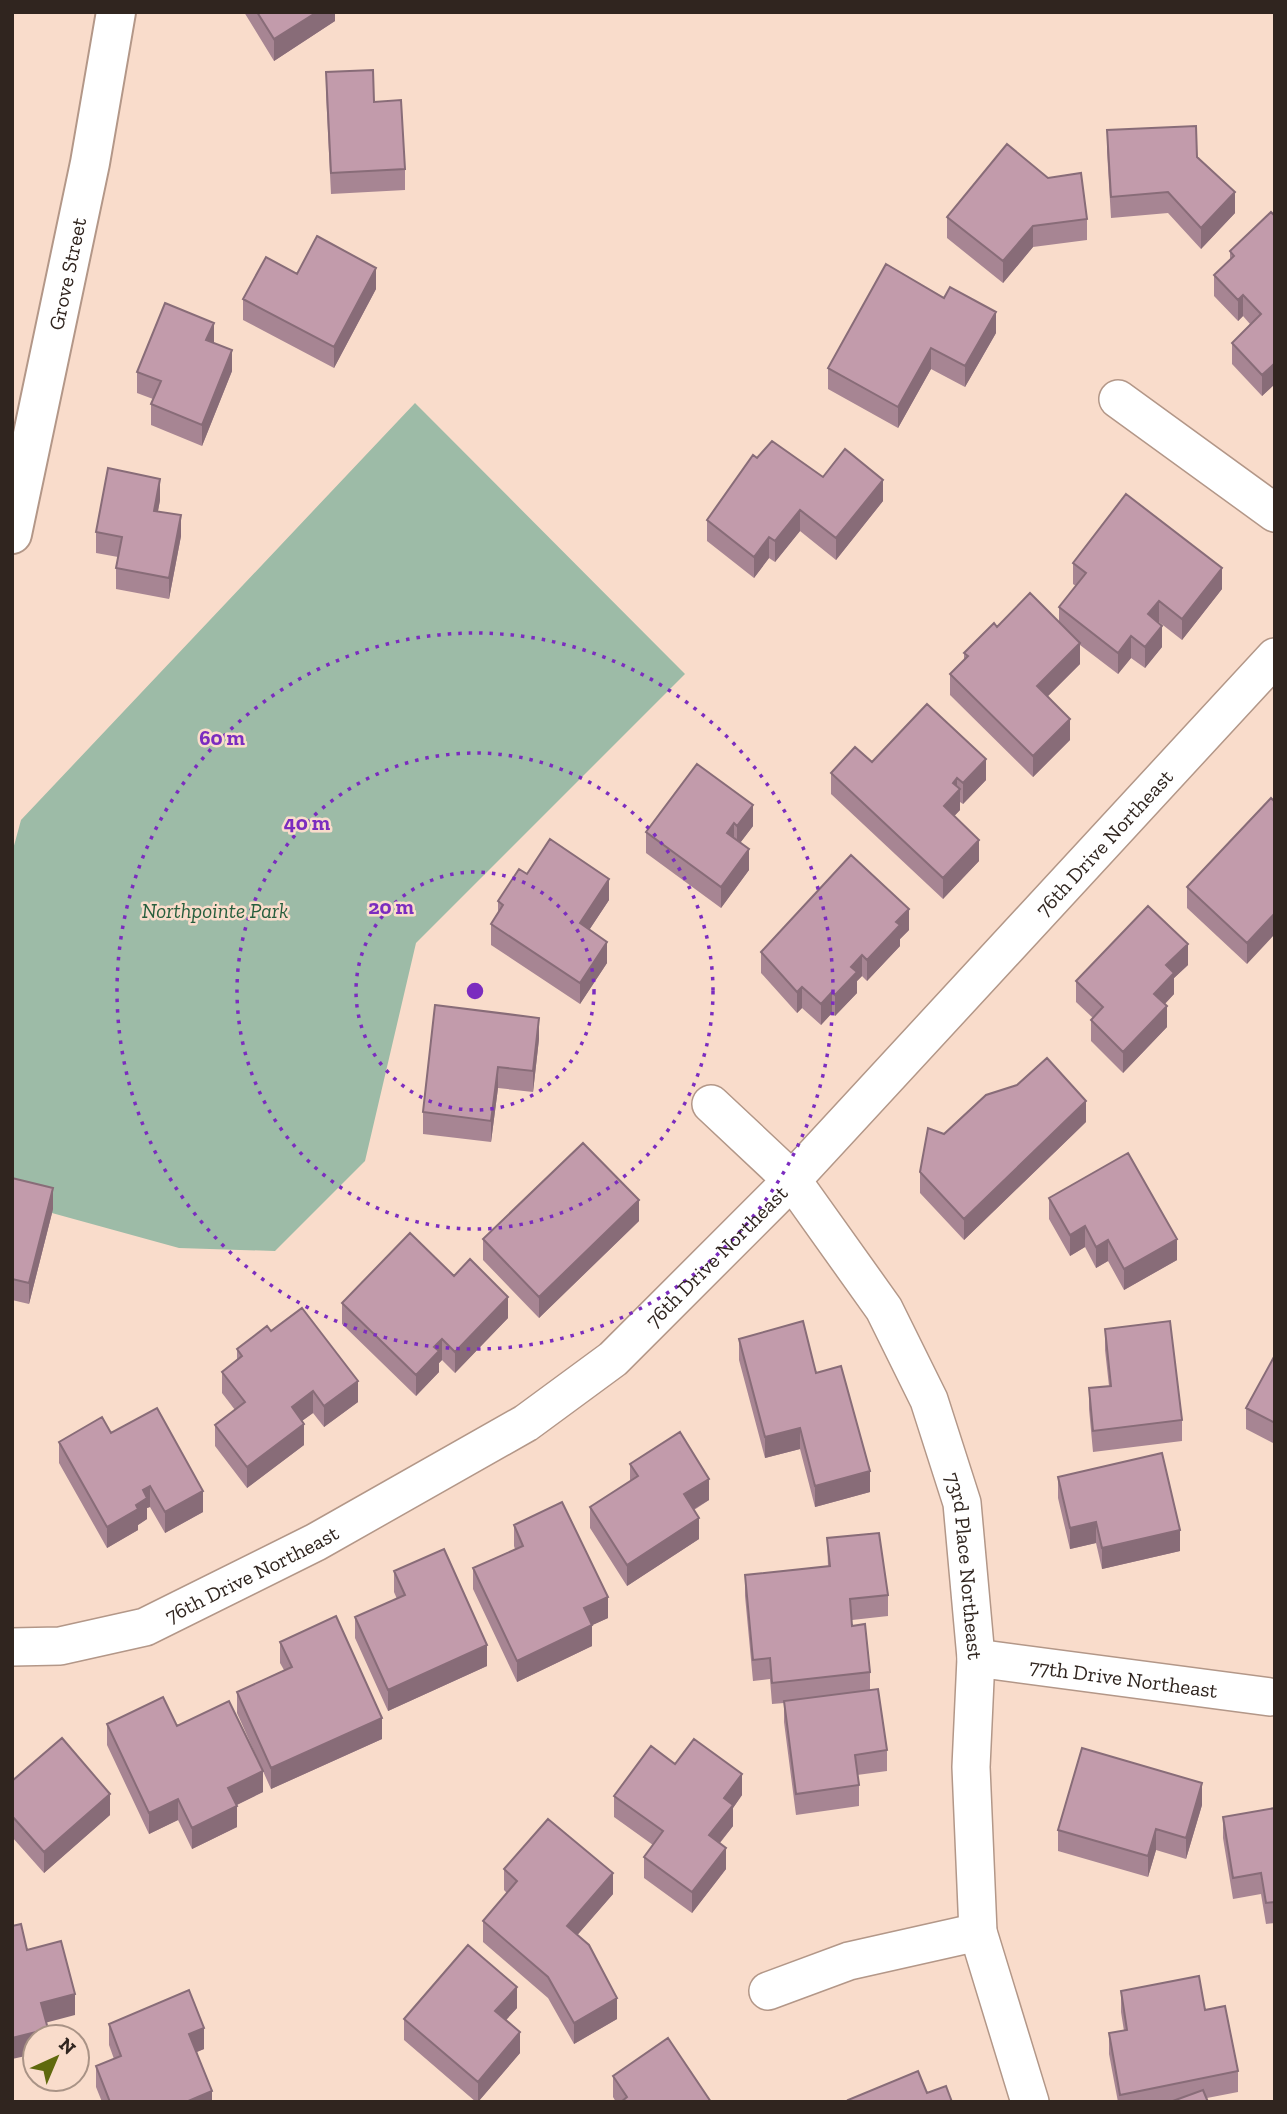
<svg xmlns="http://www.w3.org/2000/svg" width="1287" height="2114" font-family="'Zilla Slab',serif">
<rect width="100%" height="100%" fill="#f9dccb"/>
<!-- green -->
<path fill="#9dbba7" d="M415 403 685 674 416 943 365 1161 275 1251 179 1248 12 1202V853L21 820Z"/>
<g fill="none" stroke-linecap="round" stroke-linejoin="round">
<defs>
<g id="minor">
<path d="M1118 399 1275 513"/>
<path id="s1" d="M711 1104 792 1180 884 1309 929 1400 962 1503 976 1658 971 1767 978 1932 1030 2102"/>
<path id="s2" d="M12 1647 60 1646 145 1627 316 1542 526 1423 613 1359 792 1180 1275 657"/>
<path id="s3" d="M976 1658 1270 1697"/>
<path d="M768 1991 849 1961 978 1932"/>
</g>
<g id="tertiary">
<path id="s4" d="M12 534 90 163 116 12"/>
</g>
</defs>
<!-- minor casing -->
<use href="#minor" stroke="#b39788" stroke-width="40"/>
<!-- tertiary casing -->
<use href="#tertiary" stroke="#b39788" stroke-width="42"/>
<!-- minor -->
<use href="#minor" stroke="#fff" stroke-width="37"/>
<!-- tertiary -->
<use href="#tertiary" stroke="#fff" stroke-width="38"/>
</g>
<!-- wall -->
<path fill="#a78593" d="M244 12H335V21L274 61Z
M326 72 374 102 405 169V190L331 194 326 93Z
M1107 130 1197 157 1235 213 1201 249 1168 213 1111 218 1107 151Z
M1275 216V384L1262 396 1232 364V343L1250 324 1243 316 1238 321 1214 296V275L1230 259V251Z
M947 217 1087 219V240L1033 247 1003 283 947 238Z
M297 274 376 289 334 368 243 320V299Z
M996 333 965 387 931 369 898 428 828 389V368Z
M214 343 232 371 202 446 151 425V404L153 399 137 393V372Z
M757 458 823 477 883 501 836 560 800 531 775 562 769 558 754 578 707 541V520Z
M160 500 158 511 181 536 169 599 116 589V568L118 557 96 553V532Z
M1073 563 1222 589 1182 640 1159 622 1162 647 1145 668 1131 658 1118 674 1080 645V664L1047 697 1070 740 1033 777 950 695V674L964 660V653L997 627 1059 622V607L1076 586 1073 584Z
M872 762 986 780 963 804 960 802V810L954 816 979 861 943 899 831 794V773Z
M697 764 753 826 740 843 749 870 721 908 646 853V832Z
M1271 798 1247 964 1187 908V887Z
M527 874 609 900 589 930 607 963 580 1004 491 945V924L498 913V901Z
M909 930 900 939V946L867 981 862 976 857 981V993L835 1016 832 1013 821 1025 802 1008 797 1013 761 973V952Z
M1188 965 1174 978V994L1165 1004 1167 1027 1123 1073 1091 1041V1020L1093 1018 1076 1002V981Z
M539 1039 533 1092 498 1088 491 1142 423 1134V1112Z
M1086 1122 964 1240 920 1193V1172Z
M12 1178 53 1209 29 1304 12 1300Z
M1049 1198 1177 1260 1124 1290 1108 1261 1096 1268 1085 1247 1070 1256 1049 1219Z
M639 1221 539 1318 483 1260V1239Z
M454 1276 508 1318 455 1373 442 1360 439 1363V1372L416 1396 342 1324V1303Z
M1105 1329 1182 1420V1441L1093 1452 1089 1409V1388L1109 1386 1105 1350Z
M271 1331 358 1402 324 1427 313 1413 302 1421 304 1445 247 1488 215 1446V1425L235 1410 222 1393V1372L237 1360V1349Z
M739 1339 816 1373 870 1492 815 1507 800 1449 765 1458 739 1360Z
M1275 1355V1444L1246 1429V1408Z
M111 1433 203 1512 165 1533 150 1507 147 1508V1519L138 1525V1530L107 1548 59 1463V1442Z
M630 1464 709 1500 694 1510 699 1539 627 1586 590 1528V1507L630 1482Z
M1058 1477 1180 1551 1102 1569 1096 1543 1070 1549 1058 1498Z
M514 1525 608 1618 592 1625V1646L517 1682 473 1589V1568L515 1549 514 1546Z
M827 1538 888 1595V1616L852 1620V1626L870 1672V1690L887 1750V1771L857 1775 859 1785V1806L796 1815 784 1722V1703L772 1704 770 1679 753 1681 745 1596V1575L828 1566Z
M394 1571 487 1666 388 1711 355 1638V1617L397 1599 394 1592Z
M280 1642 382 1739 271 1789 237 1713V1692L284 1670 280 1663Z
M107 1724 177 1726 263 1792 237 1805V1827L192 1849 178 1820 149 1834 107 1745Z
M675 1764 742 1795 733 1808V1826L720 1843 726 1869 692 1913 644 1878V1857L653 1845 614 1817V1796Z
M12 1781 110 1815 44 1873 12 1837Z
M1202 1805 1186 1859 1156 1850 1148 1877 1058 1851V1830Z
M1275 1808V1923L1266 1924 1261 1894 1233 1899 1223 1838V1817Z
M504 1869 613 1894 577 1935 617 2019 574 2044 548 1998 483 1942V1921L507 1893 504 1890Z
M1121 1991 1205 2010 1238 2071V2092L1207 2098 1208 2102H1118L1109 2054V2033L1124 2031 1121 2012Z
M517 2008 506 2020 520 2053 478 2102H476L404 2040V2019Z
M109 2024 204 2049 197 2052 212 2102H102L96 2087V2066L114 2059 109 2045Z
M613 2076 711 2102H616L613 2097Z"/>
<!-- shaded-wall -->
<path fill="#886c78" d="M317 12H335V21L274 61V39Z
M1235 192V213L1201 249V228Z
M1033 226V247L1003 283V261Z
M376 268V289L334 368V347Z
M1243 295V316L1238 321V300Z
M996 312V333L965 387V366Z
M214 323V344L206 340Z
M931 348V369L898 428V407Z
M232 350V371L202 446V425Z
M1275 363V384L1262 396V375Z
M160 479V500L154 532V511Z
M883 480V501L836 560V538Z
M800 510V531L775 562V541Z
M181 515V536L169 599V578Z
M769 537V558L754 578V557Z
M1222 568V589L1182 640V619Z
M1159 601V622L1148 635V614Z
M1162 626V647L1145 668V647Z
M1131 636V658L1118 674V653Z
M1080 643V664L1037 707V686Z
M1070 719V740L1033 777V756Z
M986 759V780L963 804V783Z
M957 778V792L960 789V810L944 827V806L953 783Z
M753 805V826L737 847V826Z
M734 823V844L727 833Z
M979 840V861L943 899V878Z
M749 849V870L721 908V887Z
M609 879V900L580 944V923Z
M909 909V930L900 939V946L867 981V960L896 922Z
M1275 913V934L1247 964V943Z
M607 942V963L580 1004V983Z
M1188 944V965L1174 978V994L1154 1015V994L1166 965Z
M862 955V976L857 981V993L835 1016V995L851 967Z
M802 987V1008L797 1013V992Z
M832 992V1013L821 1025V1004Z
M1167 1006V1027L1123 1073V1052Z
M539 1018V1039L533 1092V1071Z
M498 1067V1088L491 1142V1121Z
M1086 1101V1122L964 1240V1219Z
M53 1188V1209L29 1304V1283Z
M639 1200V1221L539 1318V1297Z
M1085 1226V1247L1070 1256V1235Z
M1177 1239V1260L1124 1290V1269Z
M1108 1240V1261L1096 1268V1247Z
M508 1297V1318L455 1373V1352Z
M442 1339V1360L439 1363V1372L416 1396V1375L434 1347Z
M358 1381V1402L324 1427V1406Z
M313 1391V1413L292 1428V1407Z
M304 1424V1445L247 1488V1467Z
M800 1428V1449L765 1458V1437Z
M870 1471V1492L815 1507V1486Z
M709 1479V1500L684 1515V1494Z
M150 1486V1507L147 1508V1519L138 1525V1530L107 1548V1527L143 1490Z
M203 1491V1512L165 1533V1512Z
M699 1518V1539L627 1586V1565Z
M1096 1522V1543L1070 1549V1528Z
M1180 1530V1551L1102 1569V1548Z
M608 1597V1618L584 1629V1608Z
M592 1625V1646L517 1682V1661Z
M487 1645V1666L388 1711V1690Z
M382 1718V1739L271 1789V1768Z
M263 1771V1792L228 1809V1788Z
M742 1774V1795L733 1808V1826L709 1856V1835L724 1798Z
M1202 1783V1805L1186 1859V1838Z
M110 1794V1815L44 1873V1852Z
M178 1799V1820L149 1834V1813Z
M237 1806V1827L192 1849V1828Z
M1156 1829V1850L1148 1877V1856Z
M726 1848V1869L692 1913V1892Z
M613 1873V1894L567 1947V1926Z
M517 1987V2008L495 2032V2011Z
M75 1994V2015L41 2024V2003Z
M617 1998V2019L574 2044V2023Z
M204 2028V2049L189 2055V2034Z
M48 2029V2037H35V2054L12 2059V2038Z
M520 2032V2053L478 2102V2082Z
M212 2091V2102H186Z"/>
<!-- building -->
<path fill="#c29bab" stroke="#886c78" stroke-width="2" d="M257 12H317L274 39Z
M373 70 374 102 401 100 405 169 331 173 326 72Z
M1196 126 1197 157 1235 192 1201 228 1168 192 1111 197 1107 130Z
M1007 144 1048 178 1081 173 1087 219 1033 226 1003 261 947 217Z
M1271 212 1275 216V363L1262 375 1232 343 1261 314 1243 295 1238 300 1214 275 1234 256 1230 251Z
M317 236 376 268 334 347 243 299 266 257 297 274Z
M886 264 944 298 950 287 996 312 965 366 931 348 898 407 828 368Z
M165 303 214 323 206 340 232 350 202 425 151 404 161 381 137 372Z
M772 441 823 477 845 449 883 480 836 538 800 510 775 541 769 537 754 557 707 520 753 455 757 458Z
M108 468 160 479 154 511 181 515 169 578 116 568 122 537 96 532Z
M1126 494 1222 568 1182 619 1159 601 1148 614 1162 626 1145 647 1131 636 1118 653 1059 607 1086 573 1073 563Z
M1030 593 1080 643 1037 686 1070 719 1033 756 950 674 968 656 964 653 994 623 997 627Z
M927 704 986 759 963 783 957 778 953 783 960 789 944 806 979 840 943 878 831 773 855 747 872 762Z
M697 764 753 805 737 826 734 823 727 833 749 849 721 887 646 832Z
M1271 798 1275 802V913L1247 943 1187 887Z
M550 839 609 879 580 923 607 942 580 983 491 924 503 905 498 901 519 869 527 874Z
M851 855 909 909 896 922 900 925 867 960 862 955 851 967 857 972 835 995 832 992 821 1004 802 987 797 992 761 952Z
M1148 906 1188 944 1166 965 1174 973 1154 994 1167 1006 1123 1052 1091 1020 1103 1007 1076 981Z
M435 1005 539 1018 533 1071 498 1067 491 1121 423 1112Z
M1047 1058 1086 1101 964 1219 920 1172 928 1128 944 1134 986 1095 1017 1085Z
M583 1143 639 1200 539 1297 483 1239Z
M1128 1153 1177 1239 1124 1269 1108 1240 1096 1247 1085 1226 1070 1235 1049 1198Z
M12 1178 53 1188 29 1283 12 1279Z
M410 1233 454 1276 470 1259 508 1297 455 1352 442 1339 434 1347 439 1351 416 1375 342 1303Z
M302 1308 358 1381 324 1406 313 1391 292 1407 304 1424 247 1467 215 1425 245 1402 222 1372 242 1356 237 1349 267 1326 271 1331Z
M803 1321 816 1373 841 1366 870 1471 815 1486 800 1428 765 1437 739 1339Z
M1170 1321 1182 1420 1093 1431 1089 1388 1111 1386 1105 1329Z
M1275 1355V1423L1246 1408Z
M157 1408 203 1491 165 1512 150 1486 143 1490 147 1498 136 1505 138 1509 107 1527 59 1442 102 1417 111 1433Z
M680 1432 709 1479 684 1494 699 1518 627 1565 590 1507 638 1476 630 1464Z
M1162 1453 1180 1530 1102 1548 1096 1522 1070 1528 1058 1477Z
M562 1502 608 1597 584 1608 592 1625 517 1661 473 1568 523 1546 514 1525Z
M879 1533 888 1595 850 1599 852 1626 865 1624 870 1672 772 1683 770 1658 753 1660 745 1575 830 1566 827 1538Z
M444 1549 487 1645 388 1690 355 1617 405 1595 394 1571Z
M336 1616 382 1718 271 1768 237 1692 292 1667 280 1642Z
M878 1689 887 1750 855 1755 859 1785 796 1794 784 1701Z
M163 1697 177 1726 229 1701 263 1771 228 1788 237 1806 192 1828 178 1799 149 1813 107 1724Z
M62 1738 110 1794 44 1852 12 1816V1781Z
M694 1739 742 1774 724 1798 733 1805 709 1835 726 1848 692 1892 644 1857 663 1831 614 1796 651 1746 675 1764Z
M1082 1748 1202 1783 1186 1838 1156 1829 1148 1856 1058 1830Z
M1275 1808V1902L1266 1903 1261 1873 1233 1878 1223 1817Z
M548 1819 613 1873 567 1926 589 1945 617 1998 574 2023 548 1977 483 1921 517 1881 504 1869Z
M21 1924 27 1950 61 1941 75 1994 41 2003 48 2029 12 2038V1926Z
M468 1945 517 1987 495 2011 520 2032 478 2082 404 2019Z
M1199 1976 1205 2010 1225 2006 1238 2071 1120 2095 1109 2033 1127 2030 1121 1991Z
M189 1990 204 2028 189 2034 212 2091 186 2102H110L96 2066 121 2056 109 2024Z
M668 2038 711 2102H621L627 2097 613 2076Z
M918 2071 927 2093 946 2086 952 2102H849L848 2100Z
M1203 2090 1208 2102H1170Z"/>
<!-- distance rings -->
<g fill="none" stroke="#7b2cbf" stroke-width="3.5" stroke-dasharray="3.5 7">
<circle cx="475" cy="991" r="119"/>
<circle cx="475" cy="991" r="238"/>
<circle cx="475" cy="991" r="358"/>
</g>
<g text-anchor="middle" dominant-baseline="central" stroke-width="5" stroke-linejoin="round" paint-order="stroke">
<!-- street labels -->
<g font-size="21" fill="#30251f" stroke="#f9dccb">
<text stroke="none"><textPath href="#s4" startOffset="266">Grove Street</textPath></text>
<text stroke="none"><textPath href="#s2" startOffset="1388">76th Drive Northeast</textPath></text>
<text stroke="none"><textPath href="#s2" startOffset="821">76th Drive Northeast</textPath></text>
<text stroke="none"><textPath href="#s1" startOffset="542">73rd Place Northeast</textPath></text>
<text stroke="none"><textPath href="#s2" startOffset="254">76th Drive Northeast</textPath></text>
<text stroke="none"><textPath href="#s3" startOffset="149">77th Drive Northeast</textPath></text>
</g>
<!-- park labels -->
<g font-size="21" font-style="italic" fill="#265e3d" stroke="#f9dccb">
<text x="215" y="910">Northpointe Park</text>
</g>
</g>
<circle cx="475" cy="991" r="10" fill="#7b2cbf" stroke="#f9dccb" stroke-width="3.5"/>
<g font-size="21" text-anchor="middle" font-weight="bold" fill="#7b2cbf" stroke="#f9dccb" stroke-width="5" stroke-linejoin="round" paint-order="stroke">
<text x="222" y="745">60 m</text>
<text x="307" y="830">40 m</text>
<text x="391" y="914">20 m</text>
</g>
<!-- border -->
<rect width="1287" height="2114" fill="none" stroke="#30251f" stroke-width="28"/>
<!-- north arrow -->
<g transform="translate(56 2058) rotate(44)"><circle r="33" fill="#f9dccb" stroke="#a99386" stroke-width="2"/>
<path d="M0-5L12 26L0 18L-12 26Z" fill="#5f690d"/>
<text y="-10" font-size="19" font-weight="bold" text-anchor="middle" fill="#30251f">N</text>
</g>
</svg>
